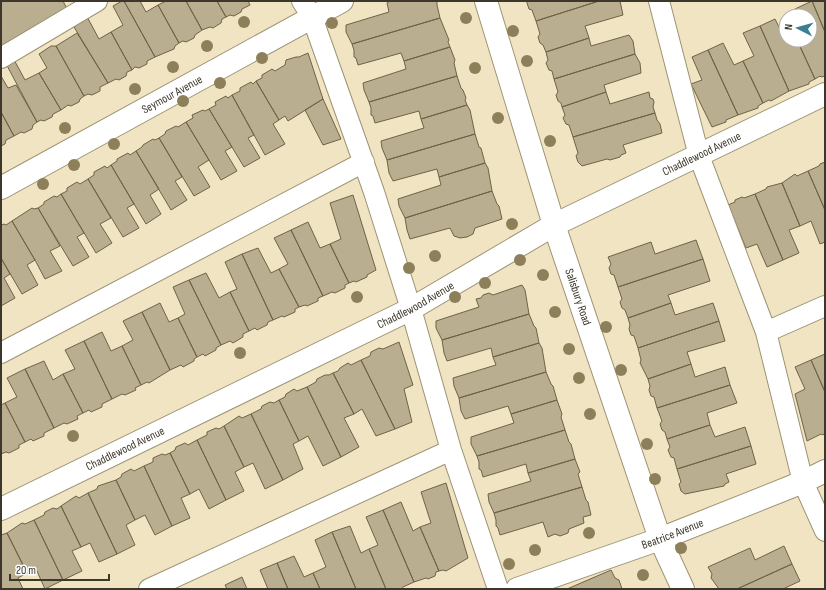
<svg xmlns="http://www.w3.org/2000/svg" width="826" height="590" font-family="'Sofia Sans Condensed',sans-serif">
<rect width="100%" height="100%" fill="#f0e4c3"/>
<!-- building -->
<path fill="#b9ae8f" stroke="#6e6346" d="M1 1H63L68 11 1 50Z
M122 1H124L155 57 147 61V64L139 68 135 67 132 70 111 32 123 25 113 6Z
M124 1H140L146 12 158 5 179 43 175 46 174 49 155 57Z
M166 1H186L202 30 195 35 194 38 186 42 183 41 179 43 158 5Z
M186 1H217L226 17 222 19 221 23 213 28 210 27 202 30Z
M217 1H248L250 5 242 9 241 12 234 16 230 15 226 17Z
M390 1H437V5L440 18 352 44 346 32V25L389 12 387 3Z
M527 1H599L536 21 532 10 529 9 527 3Z
M599 1H620L623 15 585 26 589 38 546 52 543 45 540 43 538 37 540 34 536 21Z
M812 1H825V32Z
M812 1 825 32V76L821 77 820 76 815 79 797 40H810V16H799L795 9Z
M85 13 99 39 111 32 132 70 127 72 126 76 119 80 116 79 108 83 71 22Z
M440 18 449 40 448 42 450 47 404 61 401 53 358 65 356 58 354 57V50L352 44Z
M775 19 786 41 797 40 815 79 809 82V84L789 91 760 26Z
M760 26 789 91 771 101 769 100 763 103 743 61 754 56 743 33Z
M77 33 108 83 100 87V91L92 95 88 94 84 96 56 46Z
M629 35 633 41 635 54 554 79 552 71 549 70 546 63 548 60 546 52 589 38 591 46Z
M723 43 734 65 743 61 763 103 758 106V108L738 115 708 50Z
M51 46H56L84 96 80 99 79 102 71 106 68 105 61 110 39 73 47 68 39 54Z
M450 47 455 60 454 63 457 76 369 102 364 90 363 83 406 69 404 61Z
M708 50 738 115 726 120V122L712 127 691 84 702 80 692 57Z
M308 53 323 99 288 121 285 116 279 120 256 81 262 78V75L272 69 275 71 285 65 286 60 296 57H299Z
M635 54 640 63 641 73 604 85 606 92 562 107 561 103 558 101 556 95 558 92 554 79Z
M12 56 25 80 39 73 61 110 53 114 52 117 44 121 41 120 37 122 4 60Z
M1 76 8 88 16 85 37 122 33 125 32 129 24 133 21 132 14 136 1 112Z
M457 76 461 88 463 90 466 98 465 100 467 105 421 119 419 111 375 123 373 116 371 115V108L369 102Z
M256 81 279 120 273 124 285 144 265 155 232 95 240 91V88L251 82 253 84Z
M606 92 610 104 649 92 650 98 653 99 654 102 653 107 655 113 573 137 569 125 566 124 563 118 565 115 562 107Z
M232 95 254 135 248 138 260 158 244 167 209 109 216 105 215 102 226 96 228 98Z
M323 99 341 139 323 145 305 110Z
M467 105 470 110 475 134 387 160 382 148 381 141 424 128 421 119Z
M209 109 232 147 225 151 237 171 221 180 186 122 193 118 192 115 203 110 205 111Z
M1 112 14 136 6 140 5 144 1 146Z
M655 113 657 120 660 124 662 133 623 145 626 153 621 155 620 157 610 160 607 159 582 166 578 162 576 156 578 153 573 137Z
M186 122 209 160 198 167 210 187 194 196 159 138 165 134 166 131 176 126 178 127Z
M475 134 479 147 481 148 485 163 439 177 437 169 393 181 389 173 387 160Z
M159 138 182 177 175 181 187 200 171 210 136 151 142 147 143 145 153 139 155 140Z
M136 151 159 189 150 195 161 214 146 224 111 165 117 161V159L128 153 130 155Z
M825 162V210L808 171 819 166 820 164Z
M485 163 488 168 492 191 405 218 399 206 398 199 441 185 439 177Z
M111 165 134 204 127 208 139 228 123 237 88 179 94 175V172L105 166 107 168Z
M808 171 825 210V242L820 244 811 221 800 226 782 183 795 174 797 176Z
M88 179 111 218 100 224 112 243 96 253 61 194 67 191V188L77 182 80 184Z
M782 183 800 226 789 230 799 253 783 260 755 194 766 189 767 187Z
M492 191 497 204 499 206 502 219 475 228 473 234 467 237 460 238 454 236 450 228 410 239 407 230 405 218Z
M61 194 84 233 77 237 89 257 73 266 38 208 44 204V202L54 196 57 197Z
M755 194 783 260 767 267 757 244 746 248 728 205 735 202V200L742 197 744 198Z
M353 195 376 270 367 275V277L356 282 354 281 349 283 330 244 341 239 330 203Z
M32 208 34 209 38 208 60 246 50 251 62 271 45 279 35 260 12 221Z
M12 221 35 260 27 265 38 285 22 294 1 258V225L4 224 6 225Z
M308 222 320 248 330 244 349 283 345 285V288L335 293 332 292 323 296 291 230Z
M291 230 323 296 318 298V301L307 306 305 305 299 307 279 269 288 264 274 238Z
M696 240 703 259 618 287 614 275 611 274 609 268 611 264 608 257 651 242 655 254Z
M258 248 271 273 279 269 299 307 295 309V312L284 317 282 316 273 320 242 254Z
M242 254 273 320 268 322 267 325 257 330 255 328 249 331 230 292 237 289 225 262Z
M1 258 10 274 4 278 15 298 1 306Z
M703 259 710 281 668 295 671 303 628 318 625 310 622 308 620 302 622 299 618 287Z
M206 273 219 298 230 292 249 331 243 334V337L233 343 230 341 221 345 189 280Z
M189 280 221 345 216 348V350L205 356 203 354 197 357 178 318 185 314 173 287Z
M522 285 525 290 529 314 442 340 436 328V321L479 307 476 299 481 298 483 295 489 293 493 295Z
M160 303 169 322 178 318 197 357 194 359V361L183 367 181 365 170 370 142 312Z
M671 303 675 315 713 303 719 321 638 348 634 336 631 335 629 329 630 325 628 318Z
M142 312 170 370 149 383 147 382 141 385 122 346 133 340 123 321Z
M529 314 534 326 536 328 539 343 493 357 491 348 447 361 444 353 442 340Z
M719 321 725 341 687 352 691 364 648 379 640 363 641 360 638 348Z
M102 332 111 351 122 346 141 385 135 388 136 390 125 395 122 394 112 399 84 341Z
M84 341 112 399 102 404V407L91 412 89 410 83 413 63 374 75 369 65 350Z
M399 342 413 385 404 389 412 422 395 429 361 360 370 356 371 352 379 348 383 349Z
M539 343 542 348 546 372 459 398 454 386 453 378 496 365 493 357Z
M825 354V392L811 360Z
M361 360 395 429 376 436 362 409 354 414 333 373 338 371 340 368 348 363 351 365Z
M811 360 825 392V433L823 435 821 434 807 441 795 394 805 389 795 367Z
M44 361 53 380 63 374 83 413 77 416 78 419 67 424 64 423 54 428 25 369Z
M691 364 695 377 725 367 730 385 657 408 654 397 651 396 649 390 650 386 648 379Z
M25 369 54 428 44 433V436L33 441 31 439 25 442 5 403 17 397 7 378Z
M546 372 551 384 553 386 557 400 511 414 508 406 465 419 461 411 459 398Z
M333 373 354 414 344 418 359 447 341 457 307 387 316 382 317 379 325 375H329Z
M730 385 737 403 707 413 710 425 667 439 665 432 662 430 660 424 662 421 657 408Z
M307 387 341 457 323 466 308 436 299 441 279 400 285 397 286 394 294 389 297 391Z
M279 400 299 441 293 444 303 469 283 480 251 414 261 409 262 406 270 402 274 403Z
M557 400 562 414 561 417 565 430 477 456 471 444V437L514 423 511 414Z
M5 403 25 442 19 445V448L9 453 6 452 1 454V405Z
M251 414 283 480 265 489 253 463 244 467 224 426 239 416 242 418Z
M710 425 715 437 745 427 751 446 677 469 674 458 671 457 668 450 670 447 667 439Z
M224 426 244 467 235 472 244 491 226 500 197 440 207 435V432L216 428 219 429Z
M565 430 569 442 571 444 575 459 528 473 526 464 483 477 481 470 479 469V462L477 456Z
M197 440 226 500 209 509 199 489 190 494 170 453 175 450 176 447 185 443 188 445Z
M751 446 756 464 726 474 729 482 725 484 724 486 685 494 681 491 679 484 681 482 677 469Z
M170 453 190 494 181 498 190 518 172 526 144 466 153 462V458L162 454 165 455Z
M575 459 580 472 578 474 582 487 494 513 489 502 488 494 531 481 528 473Z
M144 466 172 526 155 535 145 515 135 520 116 480 121 477 122 474 131 469 134 471Z
M116 480 135 520 126 525 135 545 117 554 88 493 97 489 98 486Z
M446 483 468 558 446 571 443 570 439 571 420 527 431 523 421 492Z
M582 487 586 500 588 502 591 515 583 517 584 523 569 529 568 533 560 536 555 534 548 537 543 522 500 535 498 528 496 526V520L494 513Z
M88 493 117 554 99 562 90 543 81 547 61 506 76 496 79 498Z
M401 502 413 531 420 527 439 571 436 572 435 576 428 579 426 578 414 582 383 510Z
M61 506 81 547 72 551 82 571 63 580 34 520 44 515 45 512 53 508 57 509Z
M383 510 414 582 403 587 402 589H386L369 549 378 545 366 517Z
M34 520 63 580 45 589 36 569 27 573 7 533 22 523 25 524Z
M350 526 361 553 369 549 386 589H356L332 532Z
M332 532 356 589H320L313 573 326 567 315 540Z
M7 533 27 573 18 578 23 589H1V535Z
M784 546 792 564 737 589H719L711 578 712 574 708 567 750 548 755 560Z
M294 556 304 577 313 573 320 589H288L277 563Z
M277 563 288 589H268L260 570Z
M792 564 800 581 783 589H737Z
M611 570 615 578 619 580 622 589H567Z
M242 577 247 589H227L225 585Z"/>
<g fill="none" stroke-linecap="round" stroke-linejoin="round">
<defs>
<path id="lane" d="M302 1 312 17 374 192 411 309 451 450 498 589
M659 1 699 156 766 332 803 482 825 531
M1 58 97 1
M766 332 825 306
M1 353 364 162
M149 589 451 450"/>
<g id="street">
<path id="s1" d="M486 1 554 225 660 539 683 589"/>
<path id="s2" d="M1 188 342 1"/>
<path id="s3" d="M1 509 411 309 554 225 825 94"/>
<path id="s4" d="M517 589 660 539 803 482 825 471"/>
</g>
</defs>
<!-- lane casing -->
<use href="#lane" stroke="#9d9374" stroke-width="22"/>
<!-- street casing -->
<use href="#street" stroke="#9d9374" stroke-width="24"/>
<!-- lane -->
<use href="#lane" stroke="#fff" stroke-width="20"/>
<!-- street -->
<use href="#street" stroke="#fff" stroke-width="22"/>
</g>
<!-- trees -->
<g fill="#8c7f5a">
<circle cx="466" cy="18" r="6"/>
<circle cx="244" cy="22" r="6"/>
<circle cx="332" cy="23" r="6"/>
<circle cx="513" cy="31" r="6"/>
<circle cx="207" cy="46" r="6"/>
<circle cx="262" cy="58" r="6"/>
<circle cx="527" cy="61" r="6"/>
<circle cx="173" cy="67" r="6"/>
<circle cx="475" cy="68" r="6"/>
<circle cx="220" cy="83" r="6"/>
<circle cx="135" cy="89" r="6"/>
<circle cx="183" cy="101" r="6"/>
<circle cx="498" cy="118" r="6"/>
<circle cx="65" cy="128" r="6"/>
<circle cx="550" cy="141" r="6"/>
<circle cx="114" cy="144" r="6"/>
<circle cx="74" cy="165" r="6"/>
<circle cx="43" cy="184" r="6"/>
<circle cx="512" cy="224" r="6"/>
<circle cx="435" cy="256" r="6"/>
<circle cx="520" cy="260" r="6"/>
<circle cx="409" cy="268" r="6"/>
<circle cx="543" cy="275" r="6"/>
<circle cx="485" cy="283" r="6"/>
<circle cx="357" cy="297" r="6"/>
<circle cx="455" cy="297" r="6"/>
<circle cx="555" cy="312" r="6"/>
<circle cx="606" cy="327" r="6"/>
<circle cx="569" cy="349" r="6"/>
<circle cx="240" cy="353" r="6"/>
<circle cx="621" cy="370" r="6"/>
<circle cx="579" cy="378" r="6"/>
<circle cx="590" cy="414" r="6"/>
<circle cx="73" cy="436" r="6"/>
<circle cx="647" cy="444" r="6"/>
<circle cx="655" cy="479" r="6"/>
<circle cx="589" cy="533" r="6"/>
<circle cx="681" cy="548" r="6"/>
<circle cx="535" cy="550" r="6"/>
<circle cx="509" cy="564" r="6"/>
<circle cx="643" cy="575" r="6"/>
</g>
<g text-anchor="middle" dominant-baseline="central" stroke-width="4" stroke-linejoin="round" paint-order="stroke">
<!-- street labels -->
<g font-size="12" fill="#3c372a" stroke="#fff">
<text stroke="none"><textPath href="#s2" startOffset="195">Seymour Avenue</textPath></text>
<text stroke="none"><textPath href="#s3" startOffset="786">Chaddlewood Avenue</textPath></text>
<text stroke="none"><textPath href="#s1" startOffset="310">Salisbury Road</textPath></text>
<text stroke="none"><textPath href="#s3" startOffset="462">Chaddlewood Avenue</textPath></text>
<text stroke="none"><textPath href="#s3" startOffset="138">Chaddlewood Avenue</textPath></text>
<text stroke="none"><textPath href="#s4" startOffset="165">Beatrice Avenue</textPath></text>
</g>
</g>
<!-- border -->
<rect width="826" height="590" fill="none" stroke="#3c372a" stroke-width="4"/>
<!-- north arrow -->
<g transform="translate(798 28) rotate(276)"><circle r="19" fill="#ffffff" stroke="#b1afaa"/>
<path d="M0-3L7 15L0 10L-7 15Z" fill="#3e7e92"/>
<text y="-6" font-size="11" font-weight="bold" text-anchor="middle" fill="#3c372a">N</text>
</g>
<!-- scale -->
<path d="M10 574v6h99v-6" fill="none" stroke="#3c372a" stroke-width="2"/>
<text x="16" y="574" font-size="12" fill="#3c372a" stroke="#ffffff" stroke-width="3" paint-order="stroke">20 m</text>
</svg>
